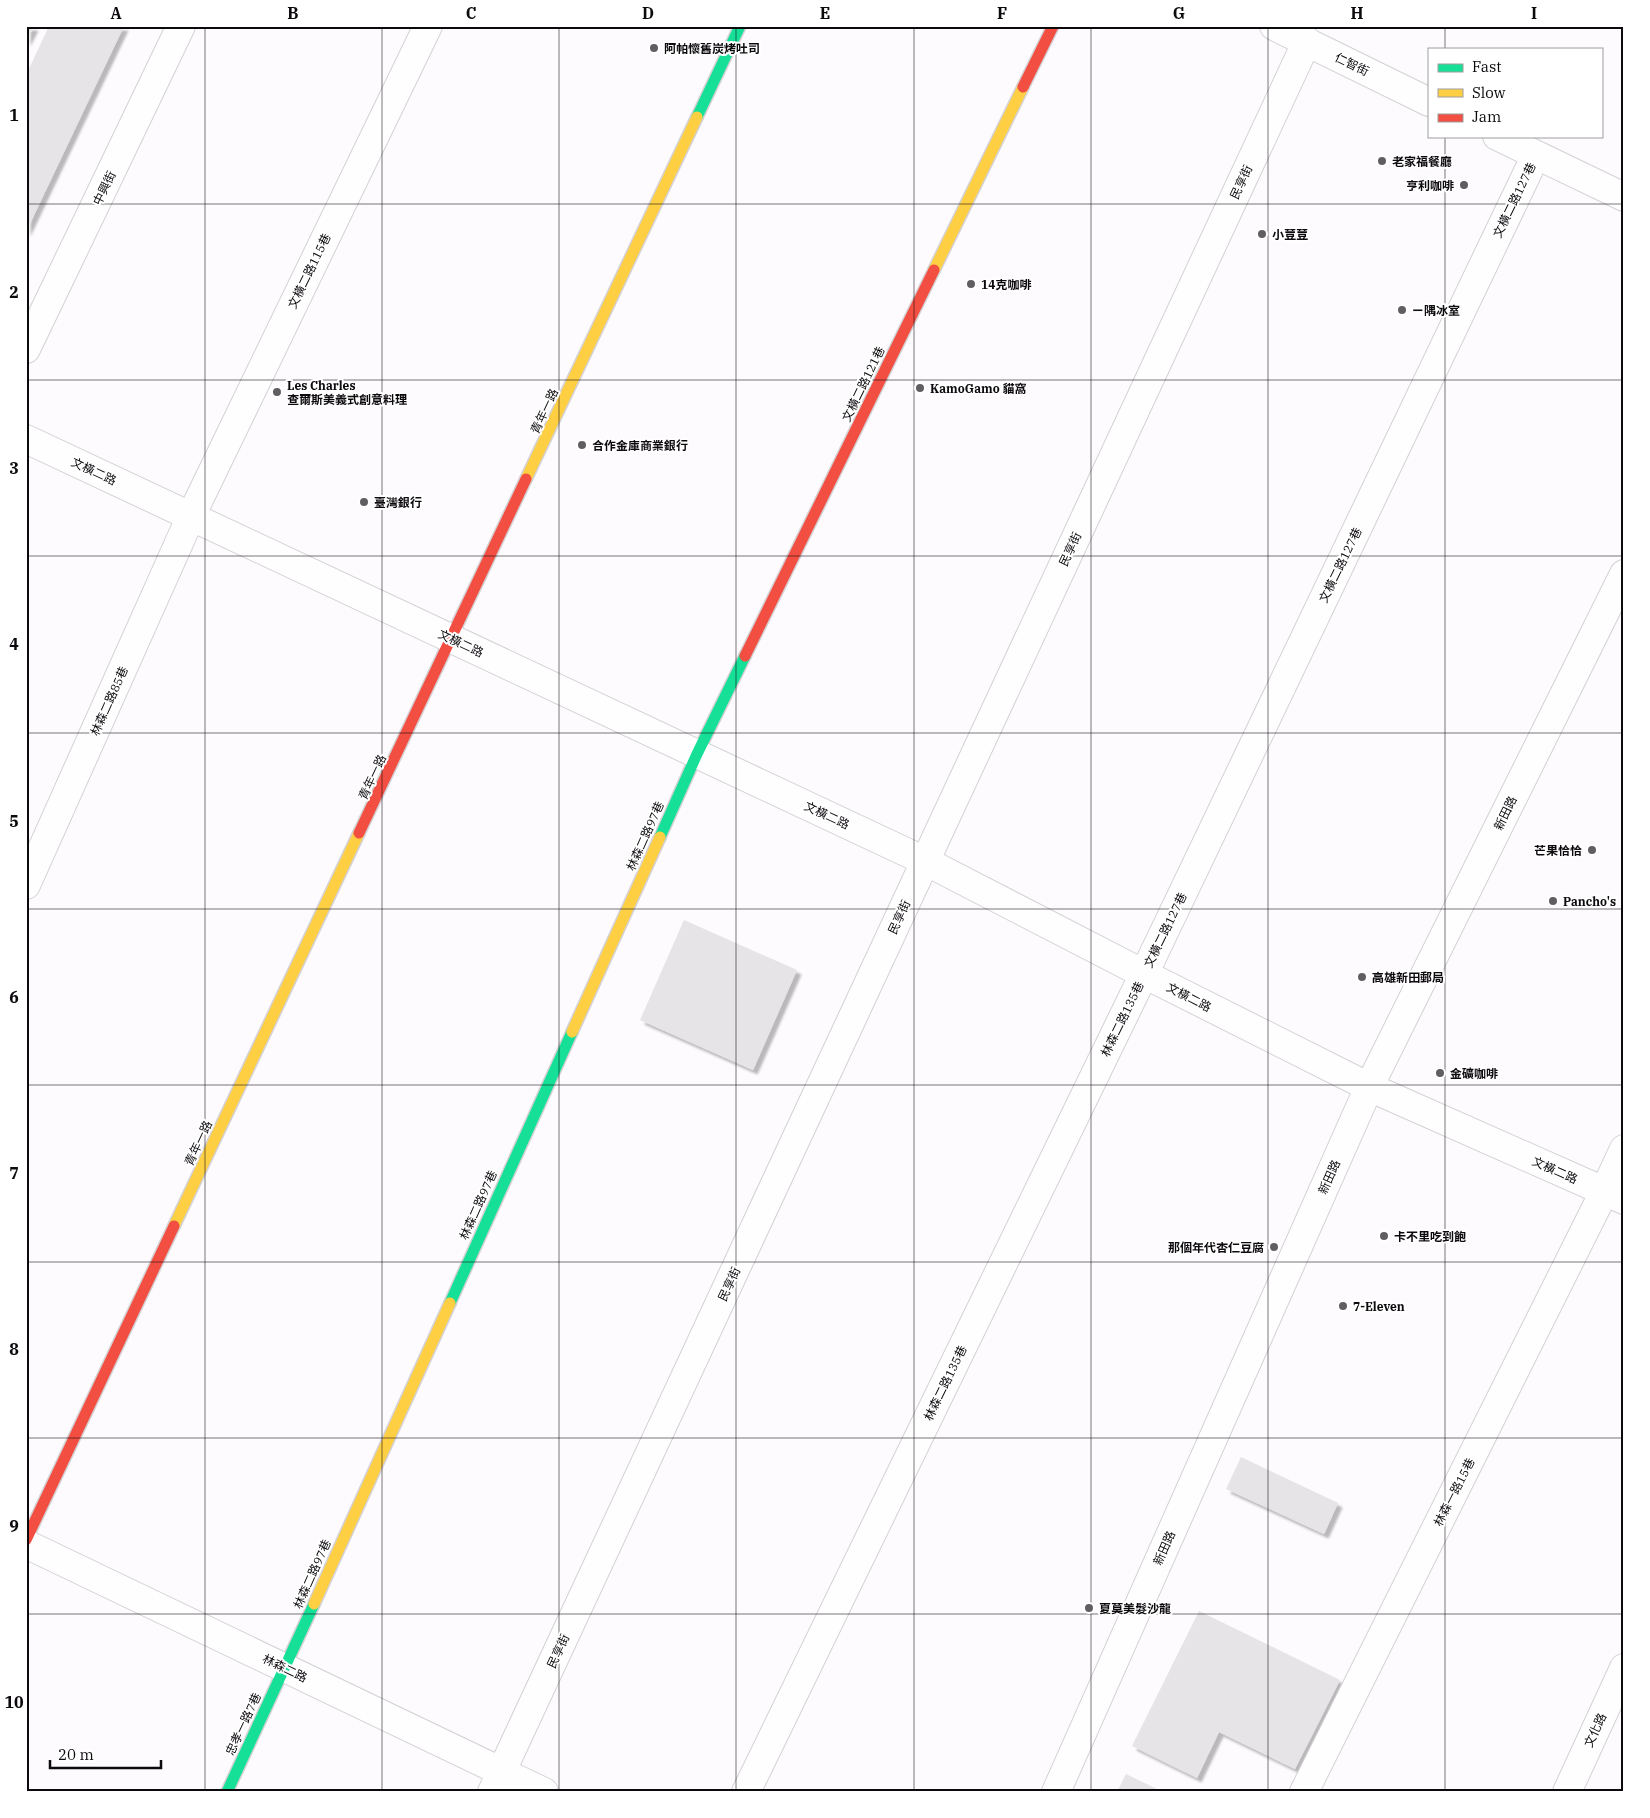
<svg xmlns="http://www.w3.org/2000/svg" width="1650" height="1818" font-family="'IBM Plex Serif','Noto Sans TC',serif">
<defs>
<filter id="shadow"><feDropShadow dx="4.5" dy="4.5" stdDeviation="1" flood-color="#0004"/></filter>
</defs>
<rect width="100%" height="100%" fill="#fdfbfd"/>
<!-- building -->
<path fill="#e6e4e6" filter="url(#shadow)" d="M26 26H34L26 42Z
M49 26H124L26 232V75Z
M684 920 797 970 753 1070 640 1020Z
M1241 1457 1338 1503 1324 1534 1226 1489Z
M1199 1611 1340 1680 1295 1769 1219 1732 1197 1778 1132 1746Z
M1126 1774 1163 1792H1117Z"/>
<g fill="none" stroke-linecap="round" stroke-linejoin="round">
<defs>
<path id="street" d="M1274 26 1429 102
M1497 136 1624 197
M26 349 181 26
M26 439 925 861 1144 974 1369 1087 1624 1200
M26 885 191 516 428 26
M26 1544 544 1792
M492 1792 1307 41
M746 1792 1144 974 1536 155
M1056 1792 1369 1087 1624 574
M1304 1792 1604 1192 1624 1149
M1567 1792 1624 1668"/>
<path id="fast" d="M697 117 740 26
M660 837 697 754 745 656
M450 1303 572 1032
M227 1792 314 1604"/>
<path id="slow" d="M934 270 1023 87
M526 479 697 117
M572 1032 660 837
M174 1226 359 833
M314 1604 450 1303"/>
<path id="jam" d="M1023 87 1053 26
M745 656 934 270
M359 833 526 479
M26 1540 174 1226"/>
</defs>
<!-- street casing -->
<use href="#street" stroke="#d3d1d4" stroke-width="30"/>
<!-- fast casing -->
<use href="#fast" stroke="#d3d1d4" stroke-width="14"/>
<!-- slow casing -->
<use href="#slow" stroke="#d3d1d4" stroke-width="14"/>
<!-- jam casing -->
<use href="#jam" stroke="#d3d1d4" stroke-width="14"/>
<!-- street -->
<use href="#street" stroke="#fffeff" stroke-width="28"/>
<!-- fast -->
<use href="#fast" stroke="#16e098" stroke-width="11"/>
<!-- slow -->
<use href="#slow" stroke="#ffcf43" stroke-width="11"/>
<!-- jam -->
<use href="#jam" stroke="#f24e42" stroke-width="11"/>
</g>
<!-- grid -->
<path fill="none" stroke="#0d0a0e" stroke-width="1" stroke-opacity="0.55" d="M205 26V1792M382 26V1792M559 26V1792M736 26V1792M914 26V1792M1091 26V1792M1268 26V1792M1445 26V49M1445 136V1792M26 204H1624M26 380H1624M26 556H1624M26 733H1624M26 909H1624M26 1085H1624M26 1262H1624M26 1438H1624M26 1614H1624"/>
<!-- markers -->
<g fill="#615e62" stroke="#fff" stroke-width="2">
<circle cx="654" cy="48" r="5"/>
<circle cx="1382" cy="161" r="5"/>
<circle cx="1464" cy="185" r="5"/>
<circle cx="1262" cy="234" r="5"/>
<circle cx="971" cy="284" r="5"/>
<circle cx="1402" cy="310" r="5"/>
<circle cx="920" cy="388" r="5"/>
<circle cx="277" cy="392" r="5"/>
<circle cx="582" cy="445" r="5"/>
<circle cx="364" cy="502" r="5"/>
<circle cx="1592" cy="850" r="5"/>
<circle cx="1553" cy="901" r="5"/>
<circle cx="1362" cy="977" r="5"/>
<circle cx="1440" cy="1073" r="5"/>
<circle cx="1384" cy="1236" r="5"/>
<circle cx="1274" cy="1247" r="5"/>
<circle cx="1343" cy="1306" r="5"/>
<circle cx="1089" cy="1608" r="5"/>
</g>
<g text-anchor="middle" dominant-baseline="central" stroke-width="4" stroke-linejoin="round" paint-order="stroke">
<!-- poi labels -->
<g font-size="12" font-weight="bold" fill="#0d0a0e" stroke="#fff" text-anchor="start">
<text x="664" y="48">阿帕懷舊炭烤吐司</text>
<text x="1392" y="161">老家福餐廳</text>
<text x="1454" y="185" text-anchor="end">亨利咖啡</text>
<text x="1272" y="234">小荳荳</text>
<text x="981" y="284">14克咖啡</text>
<text x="1412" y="310">ㄧ隅冰室</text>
<text x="287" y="385">Les Charles<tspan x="287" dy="14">查爾斯美義式創意料理</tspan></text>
<text x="930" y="388">KamoGamo 貓窩</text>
<text x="592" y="445">合作金庫商業銀行</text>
<text x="374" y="502">臺灣銀行</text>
<text x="1582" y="850" text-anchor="end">芒果恰恰</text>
<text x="1563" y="901">Pancho's</text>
<text x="1372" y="977">高雄新田郵局</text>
<text x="1450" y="1073">金礦咖啡</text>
<text x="1394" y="1236">卡不里吃到飽</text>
<text x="1264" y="1247" text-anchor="end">那個年代杏仁豆腐</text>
<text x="1353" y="1306">7-Eleven</text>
<text x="1099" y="1608">夏莫美髮沙龍</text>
</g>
<!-- street labels -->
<g font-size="12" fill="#0d0a0e" stroke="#fff">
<text transform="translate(1352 64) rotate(26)">仁智街</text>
<text transform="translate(1241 182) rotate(-65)">民享街</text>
<text transform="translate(104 188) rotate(-64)">中興街</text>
<text transform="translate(1514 200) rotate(-64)">文橫二路127巷</text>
<text transform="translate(309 271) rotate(-64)">文橫二路115巷</text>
<text transform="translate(863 384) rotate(-64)">文橫二路121巷</text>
<text transform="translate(544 411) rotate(-65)">青年一路</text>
<text transform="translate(94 471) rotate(25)">文橫二路</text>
<text transform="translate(1070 549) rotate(-65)">民享街</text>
<text transform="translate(1340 565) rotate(-64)">文橫二路127巷</text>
<text transform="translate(461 643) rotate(25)">文橫二路</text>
<text transform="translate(109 701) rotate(-66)">林森二路85巷</text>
<text transform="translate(372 777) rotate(-65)">青年一路</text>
<text transform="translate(1505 813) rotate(-64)">新田路</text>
<text transform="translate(827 815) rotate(25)">文橫二路</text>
<text transform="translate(645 836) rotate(-66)">林森二路97巷</text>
<text transform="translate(899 917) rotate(-65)">民享街</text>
<text transform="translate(1165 930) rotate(-64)">文橫二路127巷</text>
<text transform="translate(1189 997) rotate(27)">文橫二路</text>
<text transform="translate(1122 1019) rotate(-64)">林森二路135巷</text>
<text transform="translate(198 1143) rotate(-65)">青年一路</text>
<text transform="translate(1555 1170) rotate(24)">文橫二路</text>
<text transform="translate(1329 1177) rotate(-66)">新田路</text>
<text transform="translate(478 1205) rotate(-66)">林森二路97巷</text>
<text transform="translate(729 1284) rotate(-65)">民享街</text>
<text transform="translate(945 1383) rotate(-64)">林森二路135巷</text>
<text transform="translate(1454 1492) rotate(-63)">林森一路15巷</text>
<text transform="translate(1164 1548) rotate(-66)">新田路</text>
<text transform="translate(312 1574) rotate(-66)">林森二路97巷</text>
<text transform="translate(558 1651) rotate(-65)">民享街</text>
<text transform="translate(285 1668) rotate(26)">林森二路</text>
<text transform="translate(243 1724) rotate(-65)">忠孝一路7巷</text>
<text transform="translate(1595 1730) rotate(-65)">文化路</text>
</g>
</g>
<!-- border -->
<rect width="1650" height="1818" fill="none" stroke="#ffffff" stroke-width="55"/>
<!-- legend -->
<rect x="1428" y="48" width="175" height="90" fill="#ffffff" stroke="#9e9d9f"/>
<rect x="1438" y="64" width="25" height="8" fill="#16e098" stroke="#9e9d9f"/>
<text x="1472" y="72" font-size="15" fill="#0d0a0e">Fast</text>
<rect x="1438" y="89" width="25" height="8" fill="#ffcf43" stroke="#9e9d9f"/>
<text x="1472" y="98" font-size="15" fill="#0d0a0e">Slow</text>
<rect x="1438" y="114" width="25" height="8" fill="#f24e42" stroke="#9e9d9f"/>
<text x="1472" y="122" font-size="15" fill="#0d0a0e">Jam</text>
<!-- scale -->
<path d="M50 1760v8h111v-8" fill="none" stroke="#0d0a0e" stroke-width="2.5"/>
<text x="58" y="1760" font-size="15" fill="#0d0a0e" stroke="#ffffff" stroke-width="4" paint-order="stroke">20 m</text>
<rect x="28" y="28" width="1594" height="1762" fill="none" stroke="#0d0a0e" stroke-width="2"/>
<g font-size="16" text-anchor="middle" font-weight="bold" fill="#0d0a0e">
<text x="116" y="19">A</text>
<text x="293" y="19">B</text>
<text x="471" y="19">C</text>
<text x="648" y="19">D</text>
<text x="825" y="19">E</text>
<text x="1002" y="19">F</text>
<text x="1179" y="19">G</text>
<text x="1357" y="19">H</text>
<text x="1534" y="19">I</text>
<text x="14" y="121">1</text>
<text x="14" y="298">2</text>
<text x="14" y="474">3</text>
<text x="14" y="650">4</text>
<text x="14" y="827">5</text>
<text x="14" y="1003">6</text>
<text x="14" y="1179">7</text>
<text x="14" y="1355">8</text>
<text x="14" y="1532">9</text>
<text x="14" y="1708">10</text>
</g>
</svg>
